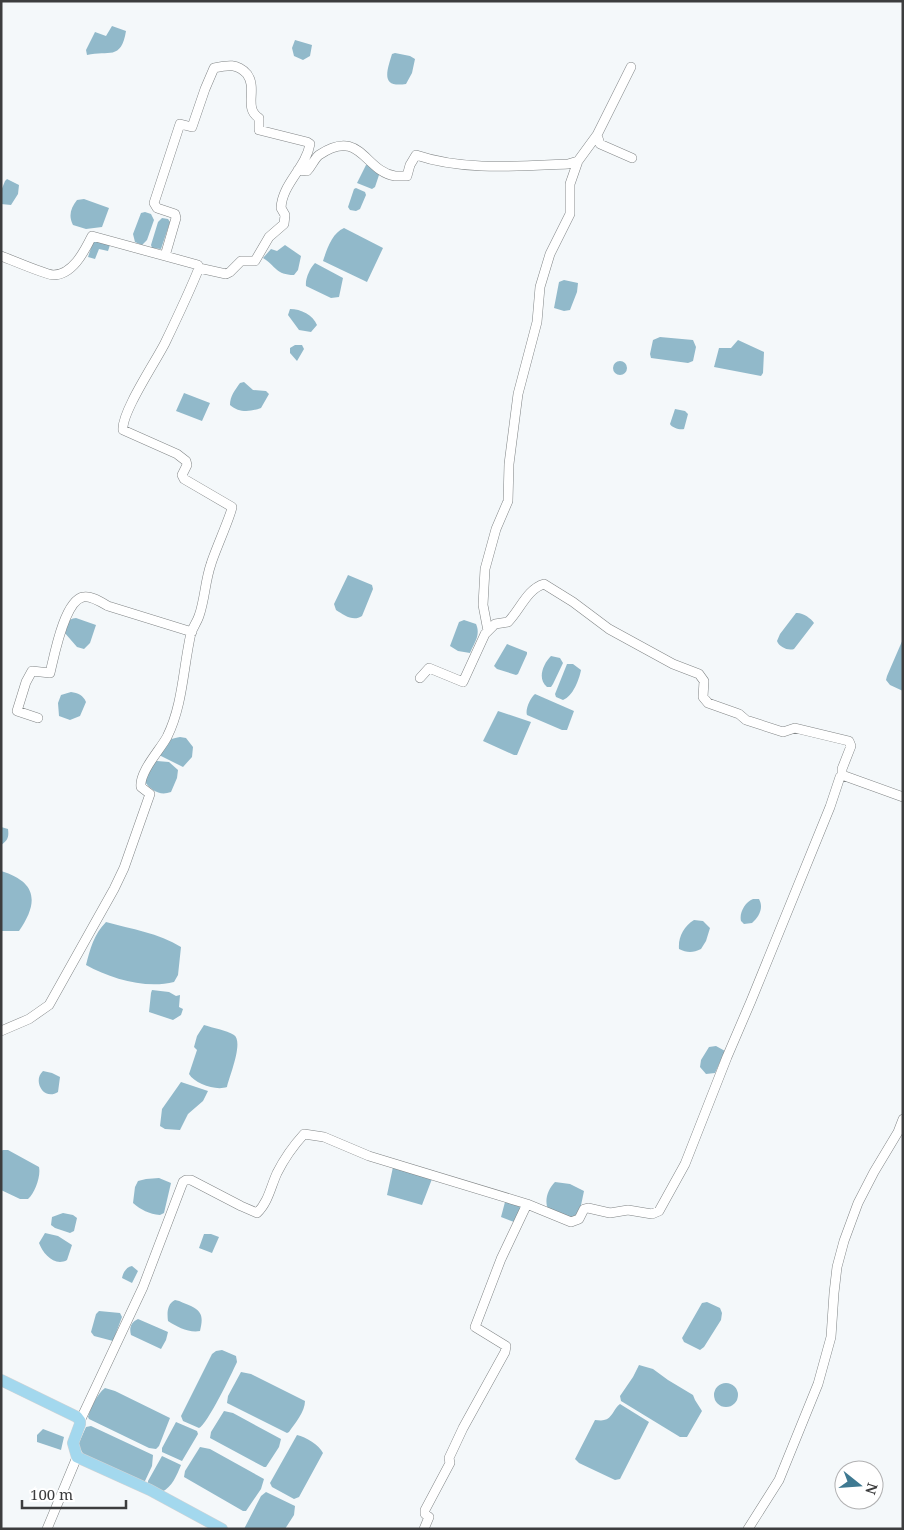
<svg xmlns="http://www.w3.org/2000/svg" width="904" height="1530" font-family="'Noto Serif',serif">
<rect width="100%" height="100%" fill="#f4f8fa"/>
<!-- water -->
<path fill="#91b9ca" d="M112 26 126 31C121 61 109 50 87 55L86 50 95 32 106 36Z
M295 40 312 45 310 56 303 60 294 56 292 48Z
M395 53 410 56 415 59 412 73 406 84C380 88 387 71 392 54Z
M366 165H369L380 172 375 187 372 189 357 183Z
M7 179 19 185 18 194 11 205 1 204V191L5 181Z
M356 188 365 192 366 195 360 209 356 211 350 210 348 207 354 189Z
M84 199 109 208 102 227 86 229 73 225C68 215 71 208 77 200Z
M145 212 151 214 154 220 147 240 142 245 135 242 133 234 141 213Z
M162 218 168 219 170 222 161 249 152 248 151 245 158 222Z
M344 228 383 248 367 282 323 261C327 249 332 233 344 228Z
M97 241 110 245 108 251 99 249 95 259 88 257 93 242Z
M285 245 301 256 298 270 294 275C276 275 276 266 263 258L271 249 277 251Z
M315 263 343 278 339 297 331 298 306 286C305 279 310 268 315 263Z
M564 280 578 283 577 292 570 310 564 311 554 308 559 282Z
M290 309C301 309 313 315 317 325L311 332 299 330 288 315Z
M660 337 693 340 696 347 693 361 688 363 651 358 650 354 653 340Z
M738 340 764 352 763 373 761 376 714 367 719 348H731Z
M295 345H302L304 349 297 361 290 353V348Z
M613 368a7 7 0 1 1 14 0a7 7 0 1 1-14 0Z
M244 382 253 390 266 391 269 394 261 408C250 412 239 413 230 405 230 396 235 390 240 383Z
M184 393 210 403 202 421 176 411Z
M675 409 685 411 688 414 684 429C680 430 672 428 670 424Z
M348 575 372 585 373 589 362 616C353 622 344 615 336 610L334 604Z
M796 613C802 612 811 618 814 623L794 649C788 651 779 647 777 641L780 634Z
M76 618 96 625 90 643 84 649 77 647 64 632C66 624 67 619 76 618Z
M464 620 476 624C481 635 474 643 470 653L458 651 450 646 459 622Z
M903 639V691L890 685 886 680 887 676Z
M507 644 527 652V654L518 674 516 675 497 669 494 666Z
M551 656 560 658 563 663 553 684 551 687H547C537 679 543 664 551 656Z
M567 664H573L581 670C579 680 573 696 563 700L556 697 555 694Z
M71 692C78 693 83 695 86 702L80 716 70 720 59 716 58 703 61 695Z
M535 694 574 711 567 730H562L527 715C525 710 530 698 535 694Z
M498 711 531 722 517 755H514L483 741Z
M180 737 186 738 193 747 192 757 183 767 159 755C165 744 166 739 180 737Z
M157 761 169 762 178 770 177 778 171 792C160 796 152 791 145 782L154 762Z
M1 827 8 829C9 837 8 840 1 845Z
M1 871C37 882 39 902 19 931H1Z
M753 899H759C764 908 759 917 752 923L744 924 741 921C739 913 745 902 753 899Z
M694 920 703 921 710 928 706 941 701 949C693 953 687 953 679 949 678 937 684 926 694 920Z
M106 922C131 929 159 933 181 947L178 975 174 982C146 989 111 979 86 965 90 949 94 934 106 922Z
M152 990 169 992 176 996 180 995 179 1007 183 1009 181 1015 173 1020 149 1012 151 993Z
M204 1025C213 1028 226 1030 234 1035 244 1042 229 1077 227 1087 216 1091 195 1084 189 1074L197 1050 194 1047 197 1036Z
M716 1046 725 1051 715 1073 706 1074 700 1067 701 1060 709 1047Z
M43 1071 52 1073 60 1077 58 1092C44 1101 32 1081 43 1071Z
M181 1082 208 1091 203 1101 188 1114 180 1130 165 1129 160 1126 162 1109Z
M3 1150H8L39 1167C41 1176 35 1193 28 1199H20L1 1190V1151Z
M393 1167 432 1179 422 1205 387 1195Z
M159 1178 171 1183 164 1213 160 1215C149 1214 141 1210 133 1203L135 1187 138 1181 146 1179Z
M555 1182 570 1184 584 1191 579 1215 574 1220 548 1209C544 1200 548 1189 555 1182Z
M505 1202 523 1205 514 1222 501 1217Z
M63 1213 73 1215 77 1218 74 1231 70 1233 55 1228 51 1225 52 1217Z
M45 1233 58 1236 72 1245 67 1260C55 1267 43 1254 39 1243Z
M204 1234H211L219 1237 212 1253 199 1248Z
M132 1266 138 1271 132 1283 122 1278C123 1273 126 1267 132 1266Z
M175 1300C181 1301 185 1304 191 1306 203 1312 203 1318 200 1331 189 1333 177 1327 168 1321 167 1313 167 1304 175 1300Z
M707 1302 720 1308 722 1313 721 1320 704 1347 700 1350 684 1342 682 1338 702 1303Z
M99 1311 120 1313 122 1317 113 1341 94 1336 91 1332 96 1314Z
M138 1319 168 1332 166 1340 161 1349 131 1335C129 1328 131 1322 138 1319Z
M222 1350 236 1356 237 1362C232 1373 207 1425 199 1428L183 1421 181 1416 212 1354 216 1351Z
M639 1365 653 1369 668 1380 693 1395 695 1400 702 1411 687 1437H680L621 1401 620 1396 633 1377Z
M241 1372 251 1374 305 1401C305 1412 295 1423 289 1432L287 1433 227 1403 228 1396Z
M714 1395a12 12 0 1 1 24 0a12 12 0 1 1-24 0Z
M105 1388 115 1391 170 1418 159 1446 156 1449 149 1448 89 1419 88 1417C91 1407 97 1394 105 1388Z
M620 1404 649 1422 620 1479 615 1480 579 1463 575 1459 595 1420C598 1420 601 1421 604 1420 612 1419 614 1408 620 1404Z
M224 1411 233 1413 281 1439 279 1447 266 1467H264L210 1438 211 1432Z
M176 1422 197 1431 198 1434 182 1461 162 1452V1448Z
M91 1426 153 1455 152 1466 145 1481 140 1482 85 1457 78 1445 86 1427Z
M43 1429 64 1437 61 1450 37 1442V1435Z
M297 1435C306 1437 319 1445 323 1453L299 1497 294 1499 272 1487 270 1483Z
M200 1447 210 1449 264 1479 261 1489 246 1511H243L184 1477 185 1471Z
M162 1456 181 1465C177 1475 172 1487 162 1492L148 1484V1481Z
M266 1492 295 1506 294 1515 285 1529H244L261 1496Z"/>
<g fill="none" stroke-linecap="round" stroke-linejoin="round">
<defs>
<path id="minor" d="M631 67 597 135 600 144 632 158
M298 170 307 171C312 166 314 159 319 155 361 127 364 171 395 176 399 176 403 176 407 176L410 165 416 155C463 171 518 166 568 164L578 161 597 135
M1 256C12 260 44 274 53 275 73 275 85 250 92 236L198 265 199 268C189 293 177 318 165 343 156 361 121 413 123 430L177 454 186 461 187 465 182 475 184 479 232 507C232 513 214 553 211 564 205 581 205 599 199 616 197 622 193 627 191 633 183 668 183 705 167 737 160 750 139 772 141 787L150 794 124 868 114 889 49 1005 29 1019 1 1031
M165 256 176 218 175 214 157 208 154 203 180 124 192 127 205 89 214 68C228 65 237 63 247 74 258 89 243 108 259 118V130L307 142 310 144C306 168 282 184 281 208L285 215 284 224 269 237 255 261H241L230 272 226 274 199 268
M488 631 483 605 485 569 496 529 508 501 509 464 518 394 537 322 540 287 550 254 570 214V184L578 161
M420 678 429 668 463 682 485 634 495 624 508 622C520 610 527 589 544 584L573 602 609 629 673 664 699 674 704 681 703 697 708 703 739 714 746 720 783 732 795 728 849 741 851 746 842 769V775L903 797
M38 718 17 711 26 682 32 671 50 673C54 657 64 601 83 597 90 595 101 602 108 606L192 632
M80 1421 143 1287 183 1182 186 1180H191L241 1206 257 1213C268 1203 271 1186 277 1173 284 1159 294 1145 304 1134L324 1137 369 1156 527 1204 571 1222 579 1219 584 1209 588 1208 610 1213 628 1210 652 1214 659 1211 685 1164 727 1057 751 1001 830 807 840 777 842 775
M47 1529 77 1457
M424 1529 429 1517 425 1514V1510L450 1463 449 1458 463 1428 505 1352 506 1346 475 1327 501 1259 527 1204
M748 1529 779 1480 818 1384 831 1337 834 1293 837 1267 844 1241 858 1203 874 1172 898 1132 903 1119"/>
<path id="major" d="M1 1380 77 1417 80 1421V1424L73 1443 77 1457 150 1490 222 1529"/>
</defs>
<!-- minor casing -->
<use href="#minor" stroke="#818586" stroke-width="10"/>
<!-- major casing -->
<use href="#major" stroke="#d4d4d5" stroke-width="12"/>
<!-- minor -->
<use href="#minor" stroke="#fff" stroke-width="9"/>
<!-- major -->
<use href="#major" stroke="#a3d8ee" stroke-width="11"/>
</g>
<!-- border -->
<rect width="904" height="1530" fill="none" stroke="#3c3d3e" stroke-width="5"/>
<!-- north arrow -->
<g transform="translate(859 1485) rotate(107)"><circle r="24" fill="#ffffff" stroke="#b1b1b2"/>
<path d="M0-4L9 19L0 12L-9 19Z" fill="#3e7991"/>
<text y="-8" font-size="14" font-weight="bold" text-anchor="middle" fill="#3c3d3e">N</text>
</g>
<!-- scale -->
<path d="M22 1500v8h104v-8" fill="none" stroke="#3c3d3e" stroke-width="2.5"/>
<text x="30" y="1500" font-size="15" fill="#3c3d3e" stroke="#ffffff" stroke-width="4" paint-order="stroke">100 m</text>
</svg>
